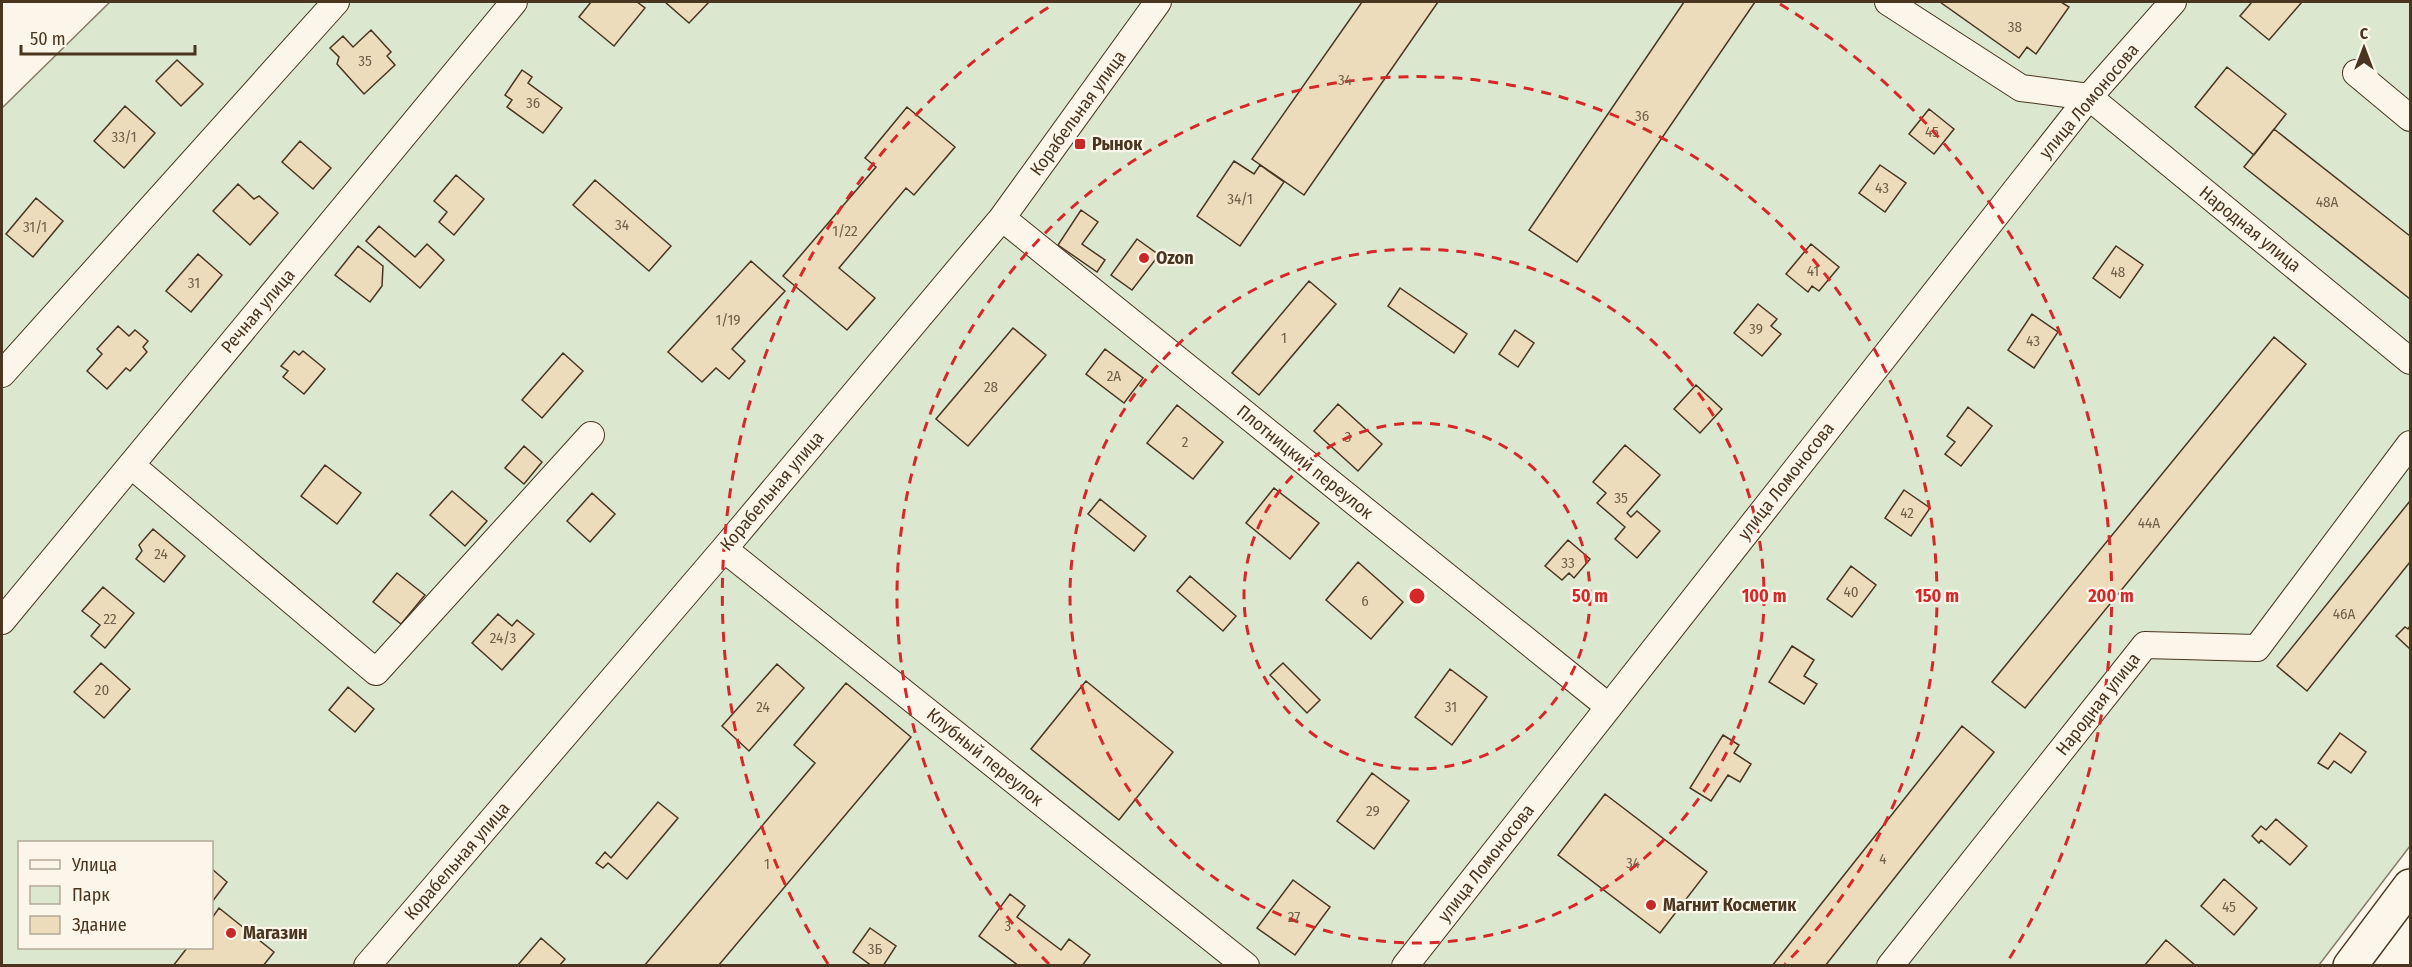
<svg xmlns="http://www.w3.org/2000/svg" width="2412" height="967" font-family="'Fira Sans Condensed',sans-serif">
<rect width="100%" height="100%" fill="#fbf6e9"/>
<!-- green -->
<path fill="#dce7d0" stroke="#887966" stroke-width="1.5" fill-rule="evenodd" d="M110 2H2410V846L2319 965 2 966V108ZM20 842H212V948H20Z"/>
<!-- building -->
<path fill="#ecdcbc" stroke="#4a3520" stroke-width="1.5" d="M591 2H637L645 8 614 46 579 17Z
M665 2H709L689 23Z
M1362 2H1438L1304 195 1252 159Z
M1684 2H1755L1577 262 1529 230Z
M1940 2H2061L2069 7 2036 54 2027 47 2019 58Z
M2252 2H2302L2269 40 2240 16Z
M371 30 391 52 387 56 395 65 364 94 337 64 339 57 330 48 343 36 353 47Z
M177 60 203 84 181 106 156 81Z
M2227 67 2286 114 2254 155 2195 107Z
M522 70 532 77 528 83 562 108 543 133 507 107 512 100 505 95Z
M125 106 155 133 124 168 94 141Z
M907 107 955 147 914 195 906 188 839 268 875 298 847 330 783 276 876 167 865 158Z
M1929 109 1954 129 1934 154 1909 134Z
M2274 129 2410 236V299L2244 167Z
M300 141 331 168 313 189 282 162Z
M1234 161 1254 174 1260 165 1284 182 1240 246 1197 216Z
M1880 165 1906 183 1885 212 1859 193Z
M456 175 484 199 454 235 439 222 447 212 434 201Z
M595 180 671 246 649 271 573 205Z
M238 184 254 199 259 196 278 213 250 245 213 211Z
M36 198 63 221 33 257 6 234Z
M1081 210 1098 222 1082 244 1105 260 1097 272 1058 245Z
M379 226 415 257 427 244 444 260 420 288 366 241Z
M1137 239 1159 255 1132 290 1111 275Z
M1811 244 1839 267 1819 291 1812 286 1808 292 1786 274Z
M358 246 383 266 382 286 370 302 335 275Z
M2116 246 2143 265 2120 298 2093 278Z
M198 254 222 275 191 312 166 291Z
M751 261 785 291 732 349 745 361 729 379 716 368 702 382 668 352Z
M1309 281 1336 304 1259 395 1232 373Z
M1400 288 1467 334 1454 353 1388 306Z
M1758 304 1777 319 1771 326 1781 334 1762 356 1734 333Z
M2032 314 2058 332 2034 368 2008 350Z
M118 326 129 336 135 330 148 341 143 347 147 352 130 371 126 368 107 389 87 371 102 354 97 349Z
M1013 328 1046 355 968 446 936 419Z
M1515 330 1534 343 1518 367 1499 354Z
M2274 337 2306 364 2025 708 1992 682Z
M1105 349 1143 378 1124 403 1086 374Z
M294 351 299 355 303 351 325 369 304 394 283 377 288 371 281 366Z
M563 353 583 371 542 418 522 400Z
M1696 385 1722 409 1700 433 1674 409Z
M1338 404 1382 444 1358 471 1314 431Z
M1177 405 1223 442 1193 479 1147 443Z
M1968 407 1992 426 1961 466 1945 454 1955 442 1947 436Z
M1625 445 1660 475 1627 513 1631 517 1637 511 1660 531 1637 558 1615 539 1625 527 1597 503 1606 493 1593 482Z
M524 446 542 462 524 484 505 468Z
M325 465 361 493 337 524 301 496Z
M1274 488 1319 523 1290 559 1246 523Z
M1904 490 1930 508 1911 536 1885 518Z
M452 491 487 521 465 546 430 515Z
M592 493 615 514 590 542 567 521Z
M1100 499 1146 536 1134 551 1088 514Z
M2410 501V562L2307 691 2277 666Z
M153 529 185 556 164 582 136 559 142 551 139 545Z
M1568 540 1590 559 1574 578 1569 573 1562 580 1545 566Z
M1358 562 1403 602 1371 639 1326 600Z
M1851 566 1876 585 1852 617 1827 599Z
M397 573 425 595 401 624 373 602Z
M1190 576 1236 616 1223 631 1177 591Z
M103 587 134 613 105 648 91 636 100 625 82 611Z
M498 614 512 626 517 620 534 634 502 670 472 643Z
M2410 626V649L2396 636 2405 627 2408 629Z
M1792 646 1814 660 1804 676 1817 684 1804 704 1769 682Z
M101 663 130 689 104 718 74 692Z
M1283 663 1320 700 1307 713 1270 675Z
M777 664 804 688 749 751 722 726Z
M1450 669 1487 697 1452 745 1415 717Z
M1086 681 1173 752 1119 820 1031 749Z
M846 683 911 737 718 966H644L815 763 794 745Z
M348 687 374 709 355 732 329 710Z
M1962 726 1994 752 1825 966H1772Z
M2340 733 2366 752 2351 773 2334 761 2328 769 2318 763Z
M1723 735 1739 745 1734 753 1751 764 1740 782 1728 775 1711 801 1690 788Z
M1372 773 1409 801 1374 849 1337 821Z
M1605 794 1707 872 1660 933 1558 855Z
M658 802 678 818 627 879 608 863 603 868 596 863 605 852 611 858Z
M2276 819 2307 846 2290 865 2261 840 2259 843 2252 836 2261 826 2266 830Z
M212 869 227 882 212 902Z
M2224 879 2257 908 2234 935 2201 906Z
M1293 880 1330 907 1295 955 1257 928Z
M1010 894 1025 906 1017 917 1061 950 1069 939 1090 955 1082 966H1019L979 936Z
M219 908 274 952 263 966H173L187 948H212V918Z
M870 928 896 946 883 966H872L853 952Z
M541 938 565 959 559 966H517Z
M2166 940 2196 966H2144Z"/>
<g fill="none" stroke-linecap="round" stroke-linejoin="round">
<defs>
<path id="minor" d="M1888 2 2021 88 2089 97
M2356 73 2410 118
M2089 97 2410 361
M1002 218 1609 707
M2 374 336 2
M131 465 376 672 591 435
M724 549 1246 966
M2 621 514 2
M367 966 724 549 1002 218 1158 2
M1405 966 2089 97 2173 2
M1890 966 2145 645 2257 648 2410 444"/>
<path id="major" d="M2350 966 2410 886"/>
</defs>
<!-- minor casing -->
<use href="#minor" stroke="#4a3520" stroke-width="28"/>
<!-- major casing -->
<use href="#major" stroke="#4a3520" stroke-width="36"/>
<!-- minor -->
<use href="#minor" stroke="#fbf6e9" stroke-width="26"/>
<!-- major -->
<use href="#major" stroke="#fbf6e9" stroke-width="33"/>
</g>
<!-- distance rings -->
<g fill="none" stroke="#d62828" stroke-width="3" stroke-dasharray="10 8">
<circle cx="1417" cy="596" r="173"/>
<circle cx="1417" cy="596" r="347"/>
<path d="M1049 964A520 520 0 1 1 1785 964"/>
<path d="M828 964A694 694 0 0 1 1054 4M1780 4A694 694 0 0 1 2006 964"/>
</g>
<!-- markers -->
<g fill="#c62828" stroke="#fbf6e9" stroke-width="2">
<rect x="1074" y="138" width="12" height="12" rx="3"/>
<circle cx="1144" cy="258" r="6"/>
<circle cx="1651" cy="905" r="6"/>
<circle cx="231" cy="933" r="6"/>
</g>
<g text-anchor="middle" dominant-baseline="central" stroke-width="4.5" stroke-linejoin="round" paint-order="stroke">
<!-- number labels -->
<g font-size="15" fill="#725f47">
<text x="2015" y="27">38</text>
<text x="365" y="61">35</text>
<text x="1345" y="80">34</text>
<text x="533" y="103">36</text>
<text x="1642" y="116">36</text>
<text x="1932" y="132">45</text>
<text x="124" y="137">33/1</text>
<text x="1882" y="188">43</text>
<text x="1240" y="199">34/1</text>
<text x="2327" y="202">48А</text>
<text x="622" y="225">34</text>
<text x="35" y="227">31/1</text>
<text x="845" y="231">1/22</text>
<text x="1813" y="271">41</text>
<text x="2118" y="272">48</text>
<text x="194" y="283">31</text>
<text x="728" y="320">1/19</text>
<text x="1756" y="329">39</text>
<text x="1284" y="338">1</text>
<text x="2033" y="341">43</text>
<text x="1114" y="376">2А</text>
<text x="991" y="387">28</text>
<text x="1348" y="437">3</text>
<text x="1185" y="442">2</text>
<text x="1621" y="498">35</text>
<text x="1907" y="513">42</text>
<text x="2149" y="523">44А</text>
<text x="161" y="554">24</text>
<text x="1568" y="563">33</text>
<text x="1851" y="592">40</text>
<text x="1365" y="601">6</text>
<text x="2344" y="614">46А</text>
<text x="110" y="619">22</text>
<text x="503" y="638">24/3</text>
<text x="102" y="690">20</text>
<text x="763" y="707">24</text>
<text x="1451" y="707">31</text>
<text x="1373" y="811">29</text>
<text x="1883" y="859">4</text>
<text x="1633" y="863">34</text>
<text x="767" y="864">1</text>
<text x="2229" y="907">45</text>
<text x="1294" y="917">27</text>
<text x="1008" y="926">3</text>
<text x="875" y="949">3Б</text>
</g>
<!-- street labels -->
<g font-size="18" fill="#4a3520" stroke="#fbf6e9">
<text transform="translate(2089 101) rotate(-50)">улица Ломоносова</text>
<text transform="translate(1078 113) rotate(-54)">Корабельная улица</text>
<text transform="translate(2250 229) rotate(39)">Народная улица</text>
<text transform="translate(258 311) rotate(-50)">Речная улица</text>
<text transform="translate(1305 462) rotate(39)">Плотницкий переулок</text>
<text transform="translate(1786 481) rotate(-52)">улица Ломоносова</text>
<text transform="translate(772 491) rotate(-50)">Корабельная улица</text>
<text transform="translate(2098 704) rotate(-52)">Народная улица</text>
<text transform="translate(985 757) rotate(39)">Клубный переулок</text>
<text transform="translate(457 861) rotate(-49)">Корабельная улица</text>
<text transform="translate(1486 863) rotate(-52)">улица Ломоносова</text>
</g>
<!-- poi labels -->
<g font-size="18" font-weight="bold" fill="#4a3520" stroke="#fbf6e9" text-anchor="start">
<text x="1092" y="144">Рынок</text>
<text x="1156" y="258">Ozon</text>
<text x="1663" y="905">Магнит Косметик</text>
<text x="243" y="933">Магазин</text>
</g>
</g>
<circle cx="1417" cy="596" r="9" fill="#d62828" stroke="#fbf6e9" stroke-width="3"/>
<g font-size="18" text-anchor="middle" font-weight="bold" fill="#d62828" stroke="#fbf6e9" stroke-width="4.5" stroke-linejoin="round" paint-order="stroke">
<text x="1590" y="602">50 m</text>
<text x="1764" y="602">100 m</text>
<text x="1937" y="602">150 m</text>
<text x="2111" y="602">200 m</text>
</g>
<!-- border -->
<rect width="2412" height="967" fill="none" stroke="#4a3520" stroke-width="6"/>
<!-- legend -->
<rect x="18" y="841" width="195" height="108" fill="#fbf6e9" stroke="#b4a999" stroke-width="1.5"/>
<rect x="30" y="860" width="30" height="9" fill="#fbf6e9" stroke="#b4a999" stroke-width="1.5"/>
<text x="72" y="871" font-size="18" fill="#4a3520">Улица</text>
<rect x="30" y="886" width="30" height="18" fill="#dce7d0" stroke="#b4a999" stroke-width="1.5"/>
<text x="72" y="901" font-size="18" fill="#4a3520">Парк</text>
<rect x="30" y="916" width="30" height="18" fill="#ecdcbc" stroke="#b4a999" stroke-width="1.5"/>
<text x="72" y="931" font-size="18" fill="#4a3520">Здание</text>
<!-- north arrow -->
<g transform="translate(2364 48)" stroke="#fbf6e9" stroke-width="4.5" paint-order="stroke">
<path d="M0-4.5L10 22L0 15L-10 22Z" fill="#4a3520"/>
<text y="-9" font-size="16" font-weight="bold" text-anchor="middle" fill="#4a3520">С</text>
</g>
<!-- scale -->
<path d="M21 45v9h174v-9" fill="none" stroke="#4a3520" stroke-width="3"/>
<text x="30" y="45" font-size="18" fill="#4a3520" stroke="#fbf6e9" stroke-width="4.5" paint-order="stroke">50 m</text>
</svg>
